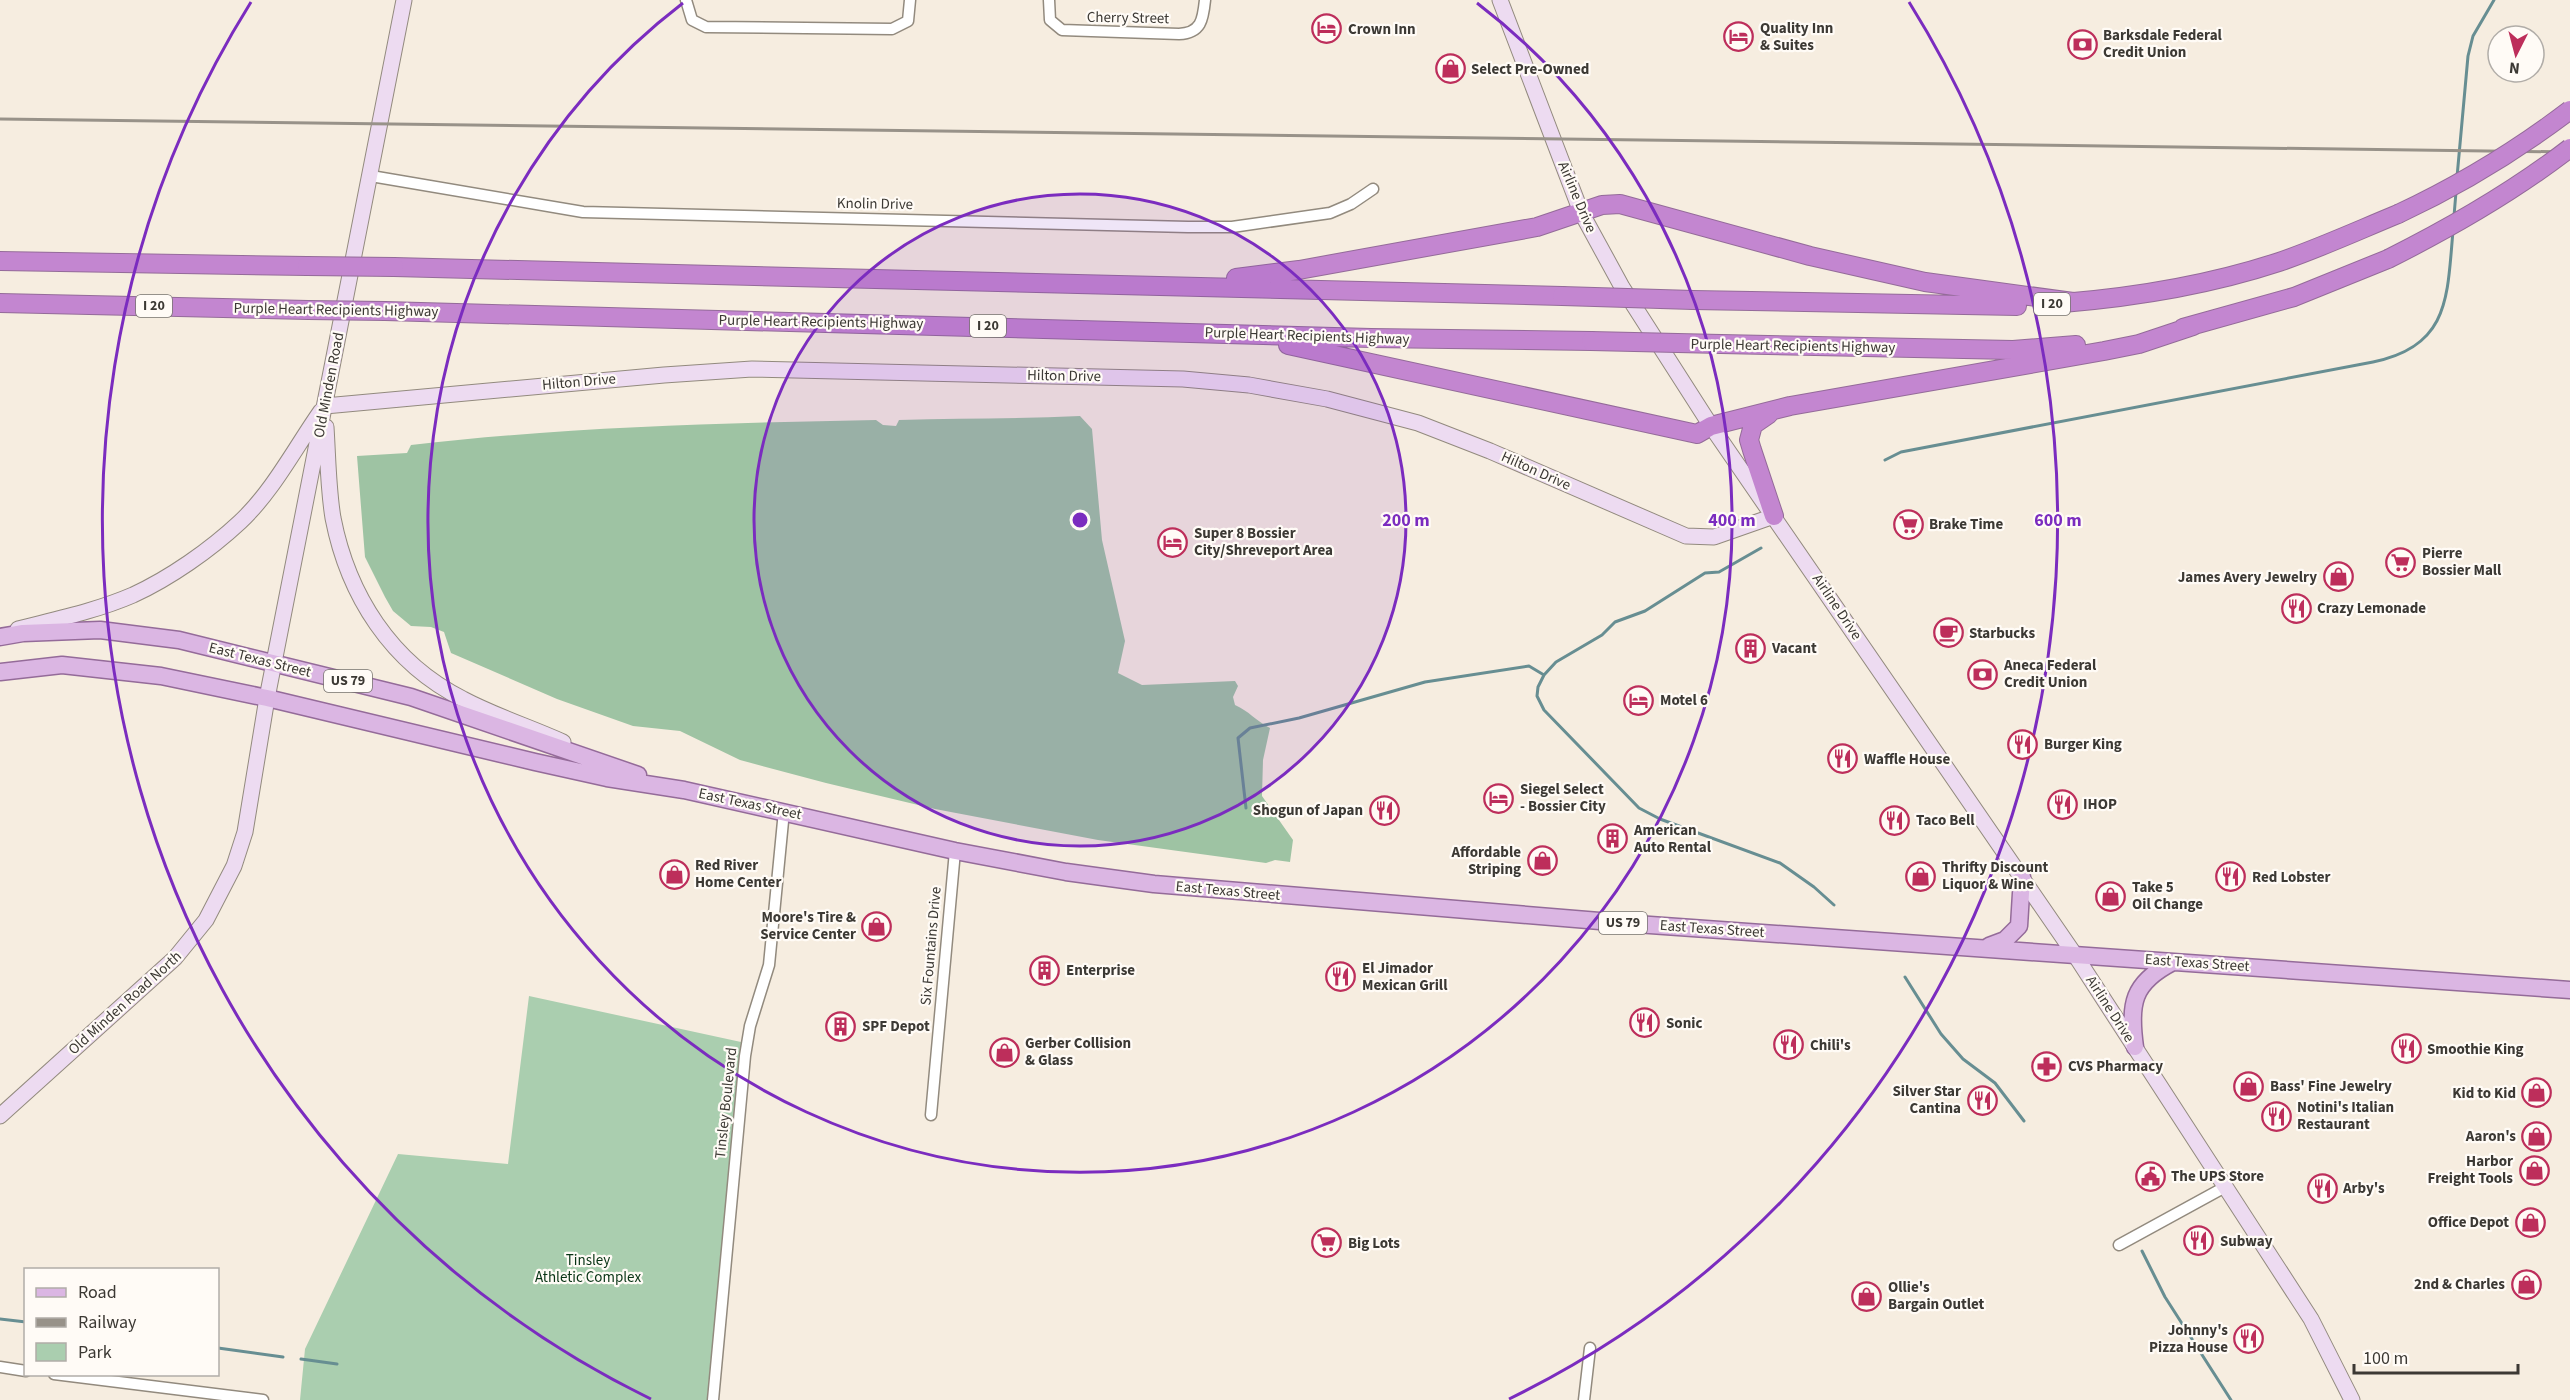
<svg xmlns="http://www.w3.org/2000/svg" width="2570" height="1400" font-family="'Source Sans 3',sans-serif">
<rect width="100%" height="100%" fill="#f6ede0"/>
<!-- green -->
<path fill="#aaceaf" d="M529 996 741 1042 707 1400H300L305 1349 398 1154 508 1164Z"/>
<!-- forest -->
<path fill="#9ec3a3" d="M1080 416 1092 429 1102 540 1125 641 1118 673 1142 685 1235 681 1238 686 1233 697 1235 705C1249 711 1256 721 1270 728L1263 760 1262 796 1293 840 1290 862 1275 860 1266 863 1098 840 935 809 826 783 740 760 680 731 633 726 557 699 451 653 444 632 431 627 411 626 393 611 385 597 365 557 357 456 407 453 411 445C565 427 721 423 876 420L883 425 896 426 899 420C960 418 1020 419 1080 416Z"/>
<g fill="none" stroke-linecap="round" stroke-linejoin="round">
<!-- stream -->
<path stroke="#678e92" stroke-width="3" d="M2457 177 2468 56 2473 36 2494 0
M2454 216 2456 192
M1885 460 1901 452 2373 362C2450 346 2447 297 2453 231
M1761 548 1719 572 1705 573 1645 611 1615 622 1602 635 1556 662 1544 675 1538 687 1537 696 1544 710 1639 808 1660 819 1780 863 1814 887 1834 905
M1246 808 1238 738 1250 728 1299 718 1425 682 1529 666 1544 675
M1905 977 1941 1034 1963 1059 1995 1083 2024 1121
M2142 1251 2165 1297 2231 1400
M0 1319 26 1322
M218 1348 283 1357
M301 1359 337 1364"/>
<defs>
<path id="street" d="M686 0 692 20 706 27 892 29 908 21 910 0
M1049 0 1050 20 1062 30 1179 34C1201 33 1203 20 1205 0
M371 176 583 212 1188 227H1232L1330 213 1351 204 1373 189
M931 1115 955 851
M2119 1245 2225 1187
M0 1367 26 1371
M54 1374 263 1400
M713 1400 745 1056 750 1026 769 965 784 811
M1584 1400 1590 1348"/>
<path id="secondary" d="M1500 0 1581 212 1622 287 1711 426 2075 955 2311 1319 2352 1400
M325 406 664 375 752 369 1183 379 1249 385 1327 399 1418 423 1490 451 1686 536 1714 537 1774 516
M326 427C328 457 328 488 333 518 348 595 391 663 463 699 495 716 530 727 563 742
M18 629C57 619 96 611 133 595 170 578 210 550 240 522 273 491 295 448 321 411
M0 1116 175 958 206 920 234 866 245 832 267 698 404 0"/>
<path id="primary" d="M0 637 23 633 100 630 179 640 411 697 638 775
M0 672 62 665 161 676 267 698 535 762 607 778 684 790 955 851 1066 872 1154 884 1636 924 2570 990
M1989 946 2005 940 2019 926 2022 877
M2135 1047C2129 1004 2132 983 2173 962"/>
<path id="highway" d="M0 261 307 266
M394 267 1562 296
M1236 278 1299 270 1537 227 1602 205 1620 204 1810 256 1925 282 2073 302
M1693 300 2017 306
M0 303 308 310
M2063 303C2136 297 2209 285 2279 262 2320 248 2359 230 2398 214
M385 311 1371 338 1591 341
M2183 328 2294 297 2388 259
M1721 344 2013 350 2076 345
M1288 345 1697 434 1711 426 1790 406 2104 351 2139 344 2193 326
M1769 414 1753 425 1749 440 1752 450 1774 516"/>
</defs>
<!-- street casing -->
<use href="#street" stroke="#928a7e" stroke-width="13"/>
<!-- secondary casing -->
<use href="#secondary" stroke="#928a7e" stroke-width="17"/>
<!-- primary casing -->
<use href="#primary" stroke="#946b99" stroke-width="19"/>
<!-- highway casing -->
<use href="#highway" stroke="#946b99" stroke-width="20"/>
<!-- street -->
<use href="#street" stroke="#fff" stroke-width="10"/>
<!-- secondary -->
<use href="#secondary" stroke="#eddbf1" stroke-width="15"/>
<!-- primary -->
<use href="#primary" stroke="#dbb6e3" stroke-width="16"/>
<!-- highway -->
<use href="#highway" stroke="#c386d0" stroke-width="18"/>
<!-- rail -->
<path stroke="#989289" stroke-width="3" d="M0 119 2570 152"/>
<defs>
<path id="highway-bridge" d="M2398 214C2460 185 2516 151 2570 110
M2388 259C2452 227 2513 192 2570 148
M307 266 394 267
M1562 296 1693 300
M308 310 385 311
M1591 341 1721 344"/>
</defs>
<!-- highway-bridge casing -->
<use href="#highway-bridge" stroke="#946b99" stroke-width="20" stroke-linecap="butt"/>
<!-- highway-bridge -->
<use href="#highway-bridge" stroke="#c386d0" stroke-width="18"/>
</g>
<!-- distance rings -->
<circle cx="1080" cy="520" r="326" fill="#7b2cbf" fill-opacity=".12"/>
<g fill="none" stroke="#7b2cbf" stroke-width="3">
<circle cx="1080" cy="520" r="326"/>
<path d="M1477 3A652 652 0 1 1 683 3"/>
<path d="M651 1399A978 978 0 0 1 251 2M1909 2A978 978 0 0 1 1509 1399"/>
</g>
<!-- icons -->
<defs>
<symbol id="hotel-ring" viewBox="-11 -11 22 22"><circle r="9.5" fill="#fffbf6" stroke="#bd2e5b" stroke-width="1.5"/><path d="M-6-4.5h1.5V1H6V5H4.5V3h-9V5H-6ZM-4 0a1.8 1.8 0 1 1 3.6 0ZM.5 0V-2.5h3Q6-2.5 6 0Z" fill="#bd2e5b"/></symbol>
<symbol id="bank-ring" viewBox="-11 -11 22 22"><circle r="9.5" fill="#fffbf6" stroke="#bd2e5b" stroke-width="1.5"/><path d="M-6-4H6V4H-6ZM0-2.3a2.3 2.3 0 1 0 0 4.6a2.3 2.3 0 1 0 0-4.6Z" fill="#bd2e5b"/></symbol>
<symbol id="shop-ring" viewBox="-11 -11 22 22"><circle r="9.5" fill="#fffbf6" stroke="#bd2e5b" stroke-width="1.5"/><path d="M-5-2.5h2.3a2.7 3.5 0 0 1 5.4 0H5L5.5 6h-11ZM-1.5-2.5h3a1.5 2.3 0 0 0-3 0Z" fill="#bd2e5b"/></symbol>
<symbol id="supermarket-ring" viewBox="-11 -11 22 22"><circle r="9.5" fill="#fffbf6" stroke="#bd2e5b" stroke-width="1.5"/><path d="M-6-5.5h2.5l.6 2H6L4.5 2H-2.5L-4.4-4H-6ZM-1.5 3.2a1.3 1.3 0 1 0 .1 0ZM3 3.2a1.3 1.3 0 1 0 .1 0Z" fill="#bd2e5b"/></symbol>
<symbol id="restaurant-ring" viewBox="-11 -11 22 22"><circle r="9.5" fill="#fffbf6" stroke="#bd2e5b" stroke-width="1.5"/><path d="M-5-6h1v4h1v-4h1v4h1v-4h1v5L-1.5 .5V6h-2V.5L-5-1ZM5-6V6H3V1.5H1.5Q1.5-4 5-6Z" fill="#bd2e5b"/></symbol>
<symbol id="cafe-ring" viewBox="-11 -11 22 22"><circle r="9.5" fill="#fffbf6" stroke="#bd2e5b" stroke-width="1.5"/><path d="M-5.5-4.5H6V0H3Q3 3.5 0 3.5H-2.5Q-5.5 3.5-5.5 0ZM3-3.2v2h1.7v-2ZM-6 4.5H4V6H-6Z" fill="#bd2e5b"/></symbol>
<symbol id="building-ring" viewBox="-11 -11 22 22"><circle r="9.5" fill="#fffbf6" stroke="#bd2e5b" stroke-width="1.5"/><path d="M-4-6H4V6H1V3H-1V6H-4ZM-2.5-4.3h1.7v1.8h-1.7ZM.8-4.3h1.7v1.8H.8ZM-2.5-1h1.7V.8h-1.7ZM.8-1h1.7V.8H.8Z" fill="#bd2e5b"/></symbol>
<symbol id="pharmacy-ring" viewBox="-11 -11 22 22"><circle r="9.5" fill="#fffbf6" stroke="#bd2e5b" stroke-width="1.5"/><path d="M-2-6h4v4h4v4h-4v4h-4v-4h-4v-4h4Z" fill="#bd2e5b"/></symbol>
<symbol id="civic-ring" viewBox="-11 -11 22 22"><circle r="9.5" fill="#fffbf6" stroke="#bd2e5b" stroke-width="1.5"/><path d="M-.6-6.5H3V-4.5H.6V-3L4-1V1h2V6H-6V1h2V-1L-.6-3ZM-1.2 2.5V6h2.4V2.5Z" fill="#bd2e5b"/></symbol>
</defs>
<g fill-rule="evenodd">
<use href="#hotel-ring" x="1310" y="12" width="33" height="33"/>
<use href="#hotel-ring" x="1722" y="20" width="33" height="33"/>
<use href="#bank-ring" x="2066" y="28" width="33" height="33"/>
<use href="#shop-ring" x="1434" y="52" width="33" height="33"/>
<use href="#supermarket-ring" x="1892" y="508" width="33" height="33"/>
<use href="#hotel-ring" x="1156" y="526" width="33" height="33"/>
<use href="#supermarket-ring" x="2384" y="546" width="33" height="33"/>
<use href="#shop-ring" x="2322" y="560" width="33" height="33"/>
<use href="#restaurant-ring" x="2280" y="592" width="33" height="33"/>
<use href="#cafe-ring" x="1932" y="616" width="33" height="33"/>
<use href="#building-ring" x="1734" y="632" width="33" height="33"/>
<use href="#bank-ring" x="1966" y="658" width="33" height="33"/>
<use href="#hotel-ring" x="1622" y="684" width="33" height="33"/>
<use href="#restaurant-ring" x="2006" y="728" width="33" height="33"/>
<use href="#restaurant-ring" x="1826" y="742" width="33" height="33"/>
<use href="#hotel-ring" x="1482" y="782" width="33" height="33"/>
<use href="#restaurant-ring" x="2046" y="788" width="33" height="33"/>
<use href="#restaurant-ring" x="1368" y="794" width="33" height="33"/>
<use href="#restaurant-ring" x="1878" y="804" width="33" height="33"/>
<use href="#building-ring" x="1596" y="822" width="33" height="33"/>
<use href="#shop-ring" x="1526" y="844" width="33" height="33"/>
<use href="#shop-ring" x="658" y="858" width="33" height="33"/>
<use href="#shop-ring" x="1904" y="860" width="33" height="33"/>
<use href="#restaurant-ring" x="2214" y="860" width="33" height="33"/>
<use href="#shop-ring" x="2094" y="880" width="33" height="33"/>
<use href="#shop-ring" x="860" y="910" width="33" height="33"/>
<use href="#building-ring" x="1028" y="954" width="33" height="33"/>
<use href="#restaurant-ring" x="1324" y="960" width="33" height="33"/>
<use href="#restaurant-ring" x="1628" y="1006" width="33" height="33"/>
<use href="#building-ring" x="824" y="1010" width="33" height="33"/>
<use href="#restaurant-ring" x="1772" y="1028" width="33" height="33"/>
<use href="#restaurant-ring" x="2390" y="1032" width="33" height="33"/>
<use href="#shop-ring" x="988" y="1036" width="33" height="33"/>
<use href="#pharmacy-ring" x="2030" y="1050" width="33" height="33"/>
<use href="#shop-ring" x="2232" y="1070" width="33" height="33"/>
<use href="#shop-ring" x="2520" y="1076" width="33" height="33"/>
<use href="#restaurant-ring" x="1966" y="1084" width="33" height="33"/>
<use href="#restaurant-ring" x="2260" y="1100" width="33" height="33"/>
<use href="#shop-ring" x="2520" y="1120" width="33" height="33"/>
<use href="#shop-ring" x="2518" y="1154" width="33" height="33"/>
<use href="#civic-ring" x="2134" y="1160" width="33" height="33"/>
<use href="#restaurant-ring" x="2306" y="1172" width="33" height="33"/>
<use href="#shop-ring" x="2514" y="1206" width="33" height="33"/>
<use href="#restaurant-ring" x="2182" y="1224" width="33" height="33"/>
<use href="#supermarket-ring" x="1310" y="1226" width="33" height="33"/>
<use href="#shop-ring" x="2510" y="1268" width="33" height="33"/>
<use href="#shop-ring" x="1850" y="1280" width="33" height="33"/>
<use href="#restaurant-ring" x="2232" y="1322" width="33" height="33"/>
</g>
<g text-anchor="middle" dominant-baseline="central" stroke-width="4.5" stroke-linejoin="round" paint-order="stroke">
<!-- shield labels -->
<g fill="#fffbf6" stroke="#76736e" stroke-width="1.5">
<rect x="2034" y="293" width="36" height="22" rx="4.5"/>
<rect x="136" y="295" width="36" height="22" rx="4.5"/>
<rect x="970" y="315" width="36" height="22" rx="4.5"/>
<rect x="324" y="670" width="48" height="22" rx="4.5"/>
<rect x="1599" y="912" width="48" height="22" rx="4.5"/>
</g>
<g font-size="14" font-weight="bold" fill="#3c3934">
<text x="2052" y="304">I 20</text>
<text x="154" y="306">I 20</text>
<text x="988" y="326">I 20</text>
<text x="348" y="681">US 79</text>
<text x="1623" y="923">US 79</text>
</g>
<!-- street labels -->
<g font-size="15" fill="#3c3934" stroke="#fffbf6">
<text transform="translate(1128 18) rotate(1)">Cherry Street</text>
<text transform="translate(1577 197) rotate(67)">Airline Drive</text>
<text transform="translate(875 204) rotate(1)">Knolin Drive</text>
<text transform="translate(336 310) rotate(1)">Purple Heart Recipients Highway</text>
<text transform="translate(821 322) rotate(1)">Purple Heart Recipients Highway</text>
<text transform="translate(1307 336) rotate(2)">Purple Heart Recipients Highway</text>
<text transform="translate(1793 346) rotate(1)">Purple Heart Recipients Highway</text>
<text transform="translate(1064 376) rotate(1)">Hilton Drive</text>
<text transform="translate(579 382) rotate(-5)">Hilton Drive</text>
<text transform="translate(329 385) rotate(-79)">Old Minden Road</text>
<text transform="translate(1536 471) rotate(24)">Hilton Drive</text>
<text transform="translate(1837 607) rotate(56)">Airline Drive</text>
<text transform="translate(260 660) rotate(14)">East Texas Street</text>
<text transform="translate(750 804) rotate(12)">East Texas Street</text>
<text transform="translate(1228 891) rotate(5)">East Texas Street</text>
<text transform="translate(1712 929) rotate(4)">East Texas Street</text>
<text transform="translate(931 946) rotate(-85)">Six Fountains Drive</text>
<text transform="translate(2197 963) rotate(4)">East Texas Street</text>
<text transform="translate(125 1003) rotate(-42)">Old Minden Road North</text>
<text transform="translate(2110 1009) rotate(57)">Airline Drive</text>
<text transform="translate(726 1103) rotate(-84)">Tinsley Boulevard</text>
</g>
<!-- poi labels -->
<g font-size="15" font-weight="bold" fill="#3c3934" stroke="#fffbf6" text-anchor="start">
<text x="1760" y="28">Quality Inn<tspan x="1760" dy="17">&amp; Suites</tspan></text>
<text x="1348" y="29">Crown Inn</text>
<text x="2103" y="35">Barksdale Federal<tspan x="2103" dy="17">Credit Union</tspan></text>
<text x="1471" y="69">Select Pre-Owned</text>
<text x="1929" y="524">Brake Time</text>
<text x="1194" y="533">Super 8 Bossier<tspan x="1194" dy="17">City/Shreveport Area</tspan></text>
<text x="2422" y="553">Pierre<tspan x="2422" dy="17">Bossier Mall</tspan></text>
<text x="2317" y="577" text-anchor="end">James Avery Jewelry</text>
<text x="2317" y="608">Crazy Lemonade</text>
<text x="1969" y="633">Starbucks</text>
<text x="1772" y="648">Vacant</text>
<text x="2004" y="665">Aneca Federal<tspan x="2004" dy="17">Credit Union</tspan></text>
<text x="1660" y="700">Motel 6</text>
<text x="2044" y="744">Burger King</text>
<text x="1864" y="759">Waffle House</text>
<text x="1520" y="789">Siegel Select<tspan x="1520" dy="17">- Bossier City</tspan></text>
<text x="2083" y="804">IHOP</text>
<text x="1363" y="810" text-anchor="end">Shogun of Japan</text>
<text x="1916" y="820">Taco Bell</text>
<text x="1634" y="830">American<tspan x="1634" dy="17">Auto Rental</tspan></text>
<text x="1521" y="852" text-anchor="end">Affordable<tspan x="1521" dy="17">Striping</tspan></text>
<text x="695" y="865">Red River<tspan x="695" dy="17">Home Center</tspan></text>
<text x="1942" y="867">Thrifty Discount<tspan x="1942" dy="17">Liquor &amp; Wine</tspan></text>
<text x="2252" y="877">Red Lobster</text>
<text x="2132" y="887">Take 5<tspan x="2132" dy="17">Oil Change</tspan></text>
<text x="856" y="917" text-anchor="end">Moore's Tire &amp;<tspan x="856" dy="17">Service Center</tspan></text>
<text x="1362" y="968">El Jimador<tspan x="1362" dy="17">Mexican Grill</tspan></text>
<text x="1066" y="970">Enterprise</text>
<text x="1666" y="1023">Sonic</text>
<text x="862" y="1026">SPF Depot</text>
<text x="1025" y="1043">Gerber Collision<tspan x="1025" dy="17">&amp; Glass</tspan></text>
<text x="1810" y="1045">Chili's</text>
<text x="2427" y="1049">Smoothie King</text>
<text x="2068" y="1066">CVS Pharmacy</text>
<text x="2270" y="1086">Bass' Fine Jewelry</text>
<text x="1961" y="1091" text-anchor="end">Silver Star<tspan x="1961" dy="17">Cantina</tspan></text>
<text x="2516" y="1093" text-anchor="end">Kid to Kid</text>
<text x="2297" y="1107">Notini's Italian<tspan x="2297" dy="17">Restaurant</tspan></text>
<text x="2516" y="1136" text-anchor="end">Aaron's</text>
<text x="2513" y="1161" text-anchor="end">Harbor<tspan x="2513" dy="17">Freight Tools</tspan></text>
<text x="2171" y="1176">The UPS Store</text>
<text x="2343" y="1188">Arby's</text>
<text x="2509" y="1222" text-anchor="end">Office Depot</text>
<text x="2220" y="1241">Subway</text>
<text x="1348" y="1243">Big Lots</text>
<text x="2505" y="1284" text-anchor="end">2nd &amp; Charles</text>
<text x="1888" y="1287">Ollie's<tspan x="1888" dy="17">Bargain Outlet</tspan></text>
<text x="2228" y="1330" text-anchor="end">Johnny's<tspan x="2228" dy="17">Pizza House</tspan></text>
</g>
<!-- park labels -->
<g font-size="15" fill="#073314" stroke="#fffbf6">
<text x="588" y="1260">Tinsley<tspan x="588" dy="17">Athletic Complex</tspan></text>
</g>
</g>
<circle cx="1080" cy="520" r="9" fill="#7b2cbf" stroke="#fffbf6" stroke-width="3"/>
<g font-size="18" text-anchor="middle" font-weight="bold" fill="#7b2cbf" stroke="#fffbf6" stroke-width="4.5" stroke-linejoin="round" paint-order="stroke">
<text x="1406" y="526">200 m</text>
<text x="1732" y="526">400 m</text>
<text x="2058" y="526">600 m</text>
</g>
<!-- legend -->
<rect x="24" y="1268" width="195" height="108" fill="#fffbf6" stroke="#b1ada8" stroke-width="1.5"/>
<rect x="36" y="1288" width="30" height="9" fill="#dbb6e3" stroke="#b1ada8" stroke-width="1.5"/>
<text x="78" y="1298" font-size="18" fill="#3c3934">Road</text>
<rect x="36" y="1318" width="30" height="9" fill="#989289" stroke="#b1ada8" stroke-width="1.5"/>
<text x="78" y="1328" font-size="18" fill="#3c3934">Railway</text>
<rect x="36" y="1343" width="30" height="18" fill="#aaceaf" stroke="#b1ada8" stroke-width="1.5"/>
<text x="78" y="1358" font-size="18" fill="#3c3934">Park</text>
<!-- north arrow -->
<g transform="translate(2516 54) rotate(186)"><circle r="28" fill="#fffbf6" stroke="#b1ada8" stroke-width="1.5"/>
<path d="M0-4.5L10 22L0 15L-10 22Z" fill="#bd2e5b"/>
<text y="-9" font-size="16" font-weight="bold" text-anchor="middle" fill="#3c3934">N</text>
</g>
<!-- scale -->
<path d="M2354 1364v9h164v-9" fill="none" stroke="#3c3934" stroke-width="3"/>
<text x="2363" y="1364" font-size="18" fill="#3c3934" stroke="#fffbf6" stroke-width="4.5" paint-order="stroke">100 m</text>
</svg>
